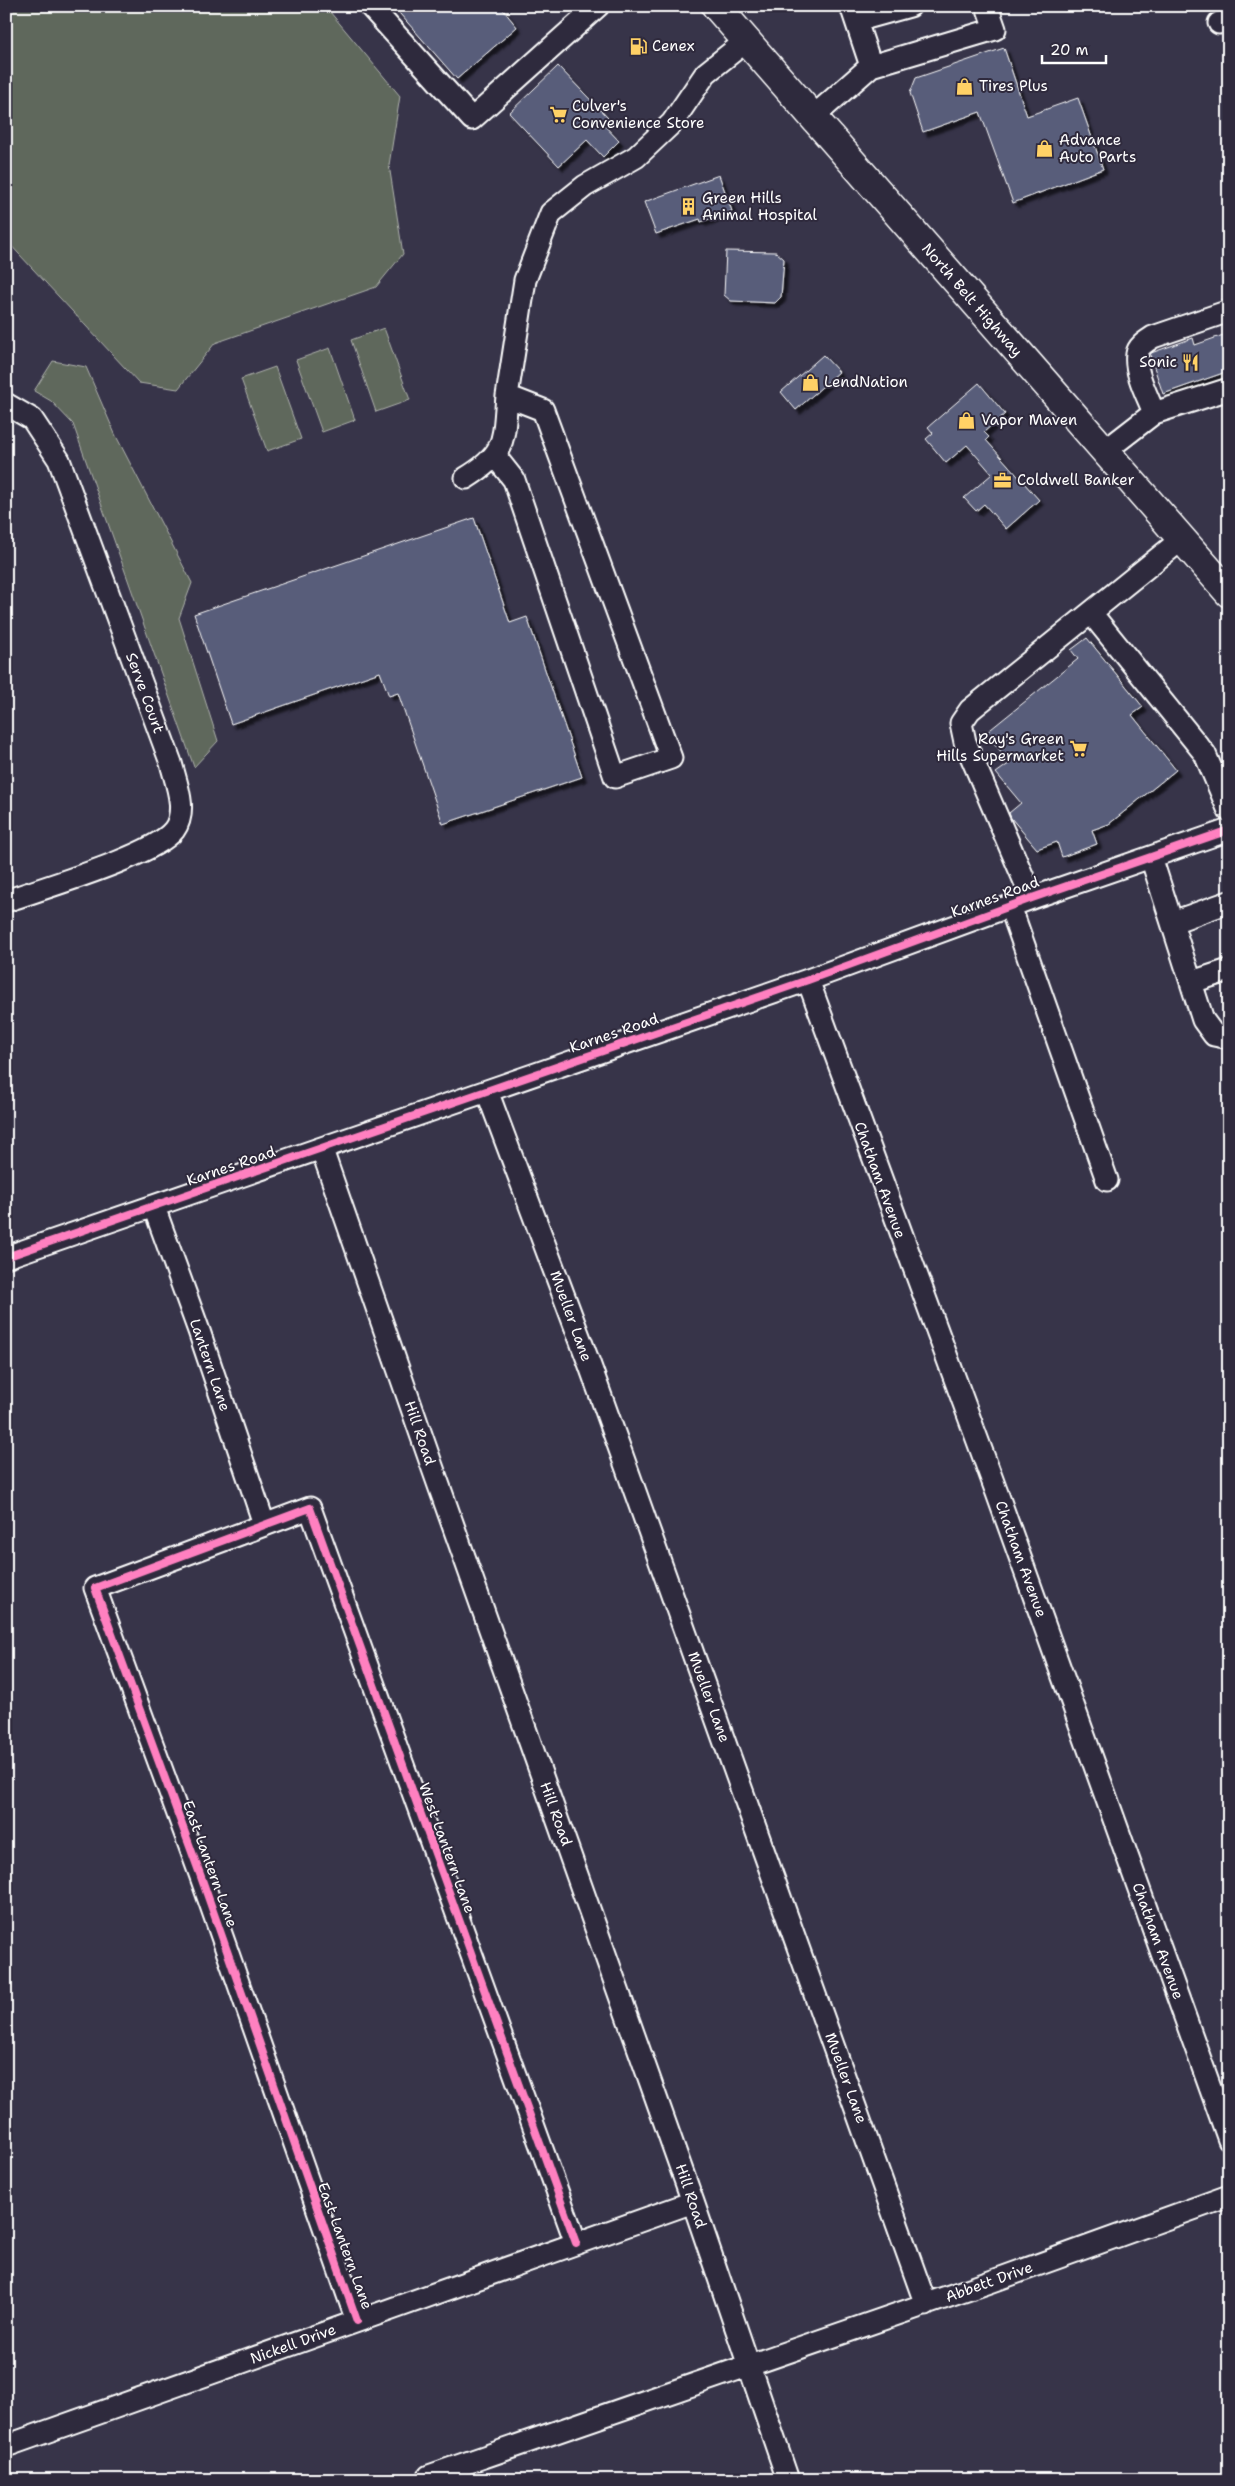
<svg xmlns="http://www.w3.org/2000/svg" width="1235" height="2486" font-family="'Shantell Sans',sans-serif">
<defs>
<filter id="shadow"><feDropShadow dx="4.5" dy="4.5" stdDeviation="1" flood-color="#0009"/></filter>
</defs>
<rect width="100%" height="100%" fill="#373449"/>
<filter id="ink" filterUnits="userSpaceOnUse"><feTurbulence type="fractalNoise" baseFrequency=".02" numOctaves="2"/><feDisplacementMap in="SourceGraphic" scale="10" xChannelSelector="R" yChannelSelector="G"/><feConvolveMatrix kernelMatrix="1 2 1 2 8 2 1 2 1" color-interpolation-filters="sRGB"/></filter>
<g filter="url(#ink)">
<!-- green -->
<path fill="#5f675b" stroke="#afb3ad" d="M6 6H325L400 96 389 165 403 254 376 287 215 343 178 389 139 383 6 240Z
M384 328 410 400 376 412 351 340Z
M330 348 355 420 322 432 296 360Z
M53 361 86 367 115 434 192 583 179 618 218 741 194 767 73 424 51 401 34 391Z
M275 367 301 439 267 451 241 379Z"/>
<!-- building -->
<path fill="#585d7a" stroke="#fff" filter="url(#shadow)" d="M393 6H500L517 27 457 79Z
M1004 48 1027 116 1078 98 1103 169 1013 203 980 112 923 132 910 93 916 78Z
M558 66 608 118 602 123 619 141 603 157 587 140 559 166 509 113Z
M719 175 732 211 701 222 700 219 656 234 644 202Z
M726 251 776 252 784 259 781 297 775 303 731 301 724 295Z
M1229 333V371L1163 394 1150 355 1151 353 1193 338 1195 345Z
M823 355 839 372 796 410 781 392Z
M979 383 1005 414 984 432 989 437 986 440 1039 500 1006 529 984 504 976 511 964 498 992 474 967 445 946 463 926 439 933 433 928 427Z
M474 518 510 623 527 617 582 777 443 824 398 693 389 696 380 672 231 724 194 614Z
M1087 638 1143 707 1132 715 1176 770 1109 824 1092 830 1097 844 1062 857 1057 842 1037 849 1011 818 1009 813 1021 803 996 773 1010 763 986 733 1078 659 1071 650Z"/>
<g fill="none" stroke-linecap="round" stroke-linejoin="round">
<defs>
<path id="minor" d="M370 6 472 119 598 6
M851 6 856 21 910 6
M856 21 871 66
M1219 23 1229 20
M813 117 871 66 995 29 987 6
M6 404 32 419 59 460 171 763C176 783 188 811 174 830 154 856 42 888 6 901
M1154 413C1148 397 1134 372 1137 354 1138 346 1147 341 1153 337L1229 311
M1105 451 1154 413 1229 389
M495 456 514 480 615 777 671 758 543 410 507 396 525 280 551 213 585 186 636 157 672 123 706 73 746 41
M466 478C507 453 503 441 507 396
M1091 613 1205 754 1229 811
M1151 857 1203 1020 1214 1035 1229 1038
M1032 898 965 742 961 723 970 710 1182 539
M1010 906 1107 1180
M1173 922 1229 902
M808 980 997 1493 1229 2140
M1192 982 1229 970
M487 1091 589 1363 926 2305
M322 1150 432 1466 693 2202 788 2480
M154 1207 199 1331 264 1524
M6 1257 808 980 1032 898 1229 830
M357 2321 200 1874 95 1588 310 1508 576 2243
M6 2446 693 2202
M429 2476 990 2282 1229 2196"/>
<path id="major" d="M716 6 1229 593"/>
</defs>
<!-- minor casing -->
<use href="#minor" stroke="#fff" stroke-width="25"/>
<!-- major casing -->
<use href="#major" stroke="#fff" stroke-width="31"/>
<!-- minor -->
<use href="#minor" stroke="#2f2a3d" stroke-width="21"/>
<!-- major -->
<use href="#major" stroke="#2f2a3d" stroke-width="28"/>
<defs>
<path id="cycleway" d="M6 1257 808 980 1032 898 1229 830
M357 2321 200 1874 95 1588 310 1508 576 2243"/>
</defs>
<!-- cycleway casing -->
<use href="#cycleway" stroke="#2f2a3d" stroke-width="11"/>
<!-- cycleway -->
<use href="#cycleway" stroke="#ff80c0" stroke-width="8"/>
</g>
</g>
<!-- icons -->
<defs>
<symbol id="fuel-bare" viewBox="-9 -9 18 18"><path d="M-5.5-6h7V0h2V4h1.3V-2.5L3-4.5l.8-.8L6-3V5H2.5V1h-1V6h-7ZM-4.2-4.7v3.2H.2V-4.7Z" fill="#ffd166" stroke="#2f2a3d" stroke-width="2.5" paint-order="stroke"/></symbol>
<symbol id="shop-bare" viewBox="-9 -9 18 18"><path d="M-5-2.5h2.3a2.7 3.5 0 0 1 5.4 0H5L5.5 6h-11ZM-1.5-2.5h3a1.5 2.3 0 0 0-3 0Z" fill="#ffd166" stroke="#2f2a3d" stroke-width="2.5" paint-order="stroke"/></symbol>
<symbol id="supermarket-bare" viewBox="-9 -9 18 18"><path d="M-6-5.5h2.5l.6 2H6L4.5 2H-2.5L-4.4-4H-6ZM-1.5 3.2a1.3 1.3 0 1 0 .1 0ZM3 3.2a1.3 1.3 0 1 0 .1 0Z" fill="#ffd166" stroke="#2f2a3d" stroke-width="2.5" paint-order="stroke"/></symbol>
<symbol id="building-bare" viewBox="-9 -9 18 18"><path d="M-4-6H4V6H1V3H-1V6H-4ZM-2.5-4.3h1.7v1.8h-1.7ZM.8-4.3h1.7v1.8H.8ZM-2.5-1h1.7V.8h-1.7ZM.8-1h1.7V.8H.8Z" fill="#ffd166" stroke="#2f2a3d" stroke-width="2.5" paint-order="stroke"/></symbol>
<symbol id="restaurant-bare" viewBox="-9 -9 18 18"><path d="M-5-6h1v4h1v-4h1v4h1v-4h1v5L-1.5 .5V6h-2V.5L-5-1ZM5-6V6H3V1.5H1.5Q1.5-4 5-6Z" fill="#ffd166" stroke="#2f2a3d" stroke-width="2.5" paint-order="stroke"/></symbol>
<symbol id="office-bare" viewBox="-9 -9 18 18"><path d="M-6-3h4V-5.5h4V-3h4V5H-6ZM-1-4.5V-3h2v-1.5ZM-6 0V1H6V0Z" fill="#ffd166" stroke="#2f2a3d" stroke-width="2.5" paint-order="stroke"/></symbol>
</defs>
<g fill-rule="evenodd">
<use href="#fuel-bare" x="626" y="34" width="25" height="25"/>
<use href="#shop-bare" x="952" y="74" width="25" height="25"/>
<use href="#supermarket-bare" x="546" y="102" width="25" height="25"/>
<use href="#shop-bare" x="1032" y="136" width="25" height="25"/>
<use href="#building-bare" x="676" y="194" width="25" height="25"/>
<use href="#restaurant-bare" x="1178" y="350" width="25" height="25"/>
<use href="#shop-bare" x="798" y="370" width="25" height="25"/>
<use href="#shop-bare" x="954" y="408" width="25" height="25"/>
<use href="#office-bare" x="990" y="468" width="25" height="25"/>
<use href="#supermarket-bare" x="1066" y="736" width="25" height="25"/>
</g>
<g text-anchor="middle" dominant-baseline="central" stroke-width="4" stroke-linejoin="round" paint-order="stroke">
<!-- poi labels -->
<g font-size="15" fill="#fff" stroke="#2f2a3d" text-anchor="start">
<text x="652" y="46">Cenex</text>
<text x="979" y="86">Tires Plus</text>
<text x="572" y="106">Culver's<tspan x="572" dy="17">Convenience Store</tspan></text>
<text x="1059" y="140">Advance<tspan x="1059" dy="17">Auto Parts</tspan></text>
<text x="702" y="198">Green Hills<tspan x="702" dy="17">Animal Hospital</tspan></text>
<text x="1177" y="362" text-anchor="end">Sonic</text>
<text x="824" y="382">LendNation</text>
<text x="981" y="420">Vapor Maven</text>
<text x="1017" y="480">Coldwell Banker</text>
<text x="1064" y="739" text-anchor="end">Ray's Green<tspan x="1064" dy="17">Hills Supermarket</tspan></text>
</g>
<!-- street labels -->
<g font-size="15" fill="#fff" stroke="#2f2a3d">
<text transform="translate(972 300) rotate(49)">North Belt Highway</text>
<text transform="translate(145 693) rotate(70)">Serve Court</text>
<text transform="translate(995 897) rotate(-20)">Karnes Road</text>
<text transform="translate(614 1033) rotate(-19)">Karnes Road</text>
<text transform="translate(231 1166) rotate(-19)">Karnes Road</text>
<text transform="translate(880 1180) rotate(70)">Chatham Avenue</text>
<text transform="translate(571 1316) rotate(70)">Mueller Lane</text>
<text transform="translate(210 1365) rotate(71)">Lantern Lane</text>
<text transform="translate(420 1433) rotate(71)">Hill Road</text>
<text transform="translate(1021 1559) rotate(70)">Chatham Avenue</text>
<text transform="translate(709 1697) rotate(70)">Mueller Lane</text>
<text transform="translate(556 1814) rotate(70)">Hill Road</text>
<text transform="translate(447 1848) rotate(70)">West Lantern Lane</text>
<text transform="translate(210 1864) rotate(70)">East Lantern Lane</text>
<text transform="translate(1158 1941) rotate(70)">Chatham Avenue</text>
<text transform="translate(846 2078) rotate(70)">Mueller Lane</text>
<text transform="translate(691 2196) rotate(71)">Hill Road</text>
<text transform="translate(345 2246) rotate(70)">East Lantern Lane</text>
<text transform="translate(989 2282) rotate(-20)">Abbett Drive</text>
<text transform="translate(293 2344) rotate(-20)">Nickell Drive</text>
</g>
</g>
<!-- margin -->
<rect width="1235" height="2486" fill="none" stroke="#2f2a3d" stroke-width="25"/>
<rect x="12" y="12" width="1210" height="2461" fill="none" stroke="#fff" stroke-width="2" filter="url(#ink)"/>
<!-- scale -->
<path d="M1042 55v8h64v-8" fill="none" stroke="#ffffff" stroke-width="2.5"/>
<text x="1050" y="55" font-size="15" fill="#ffffff" stroke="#2f2a3d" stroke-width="4" paint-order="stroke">20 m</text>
</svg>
